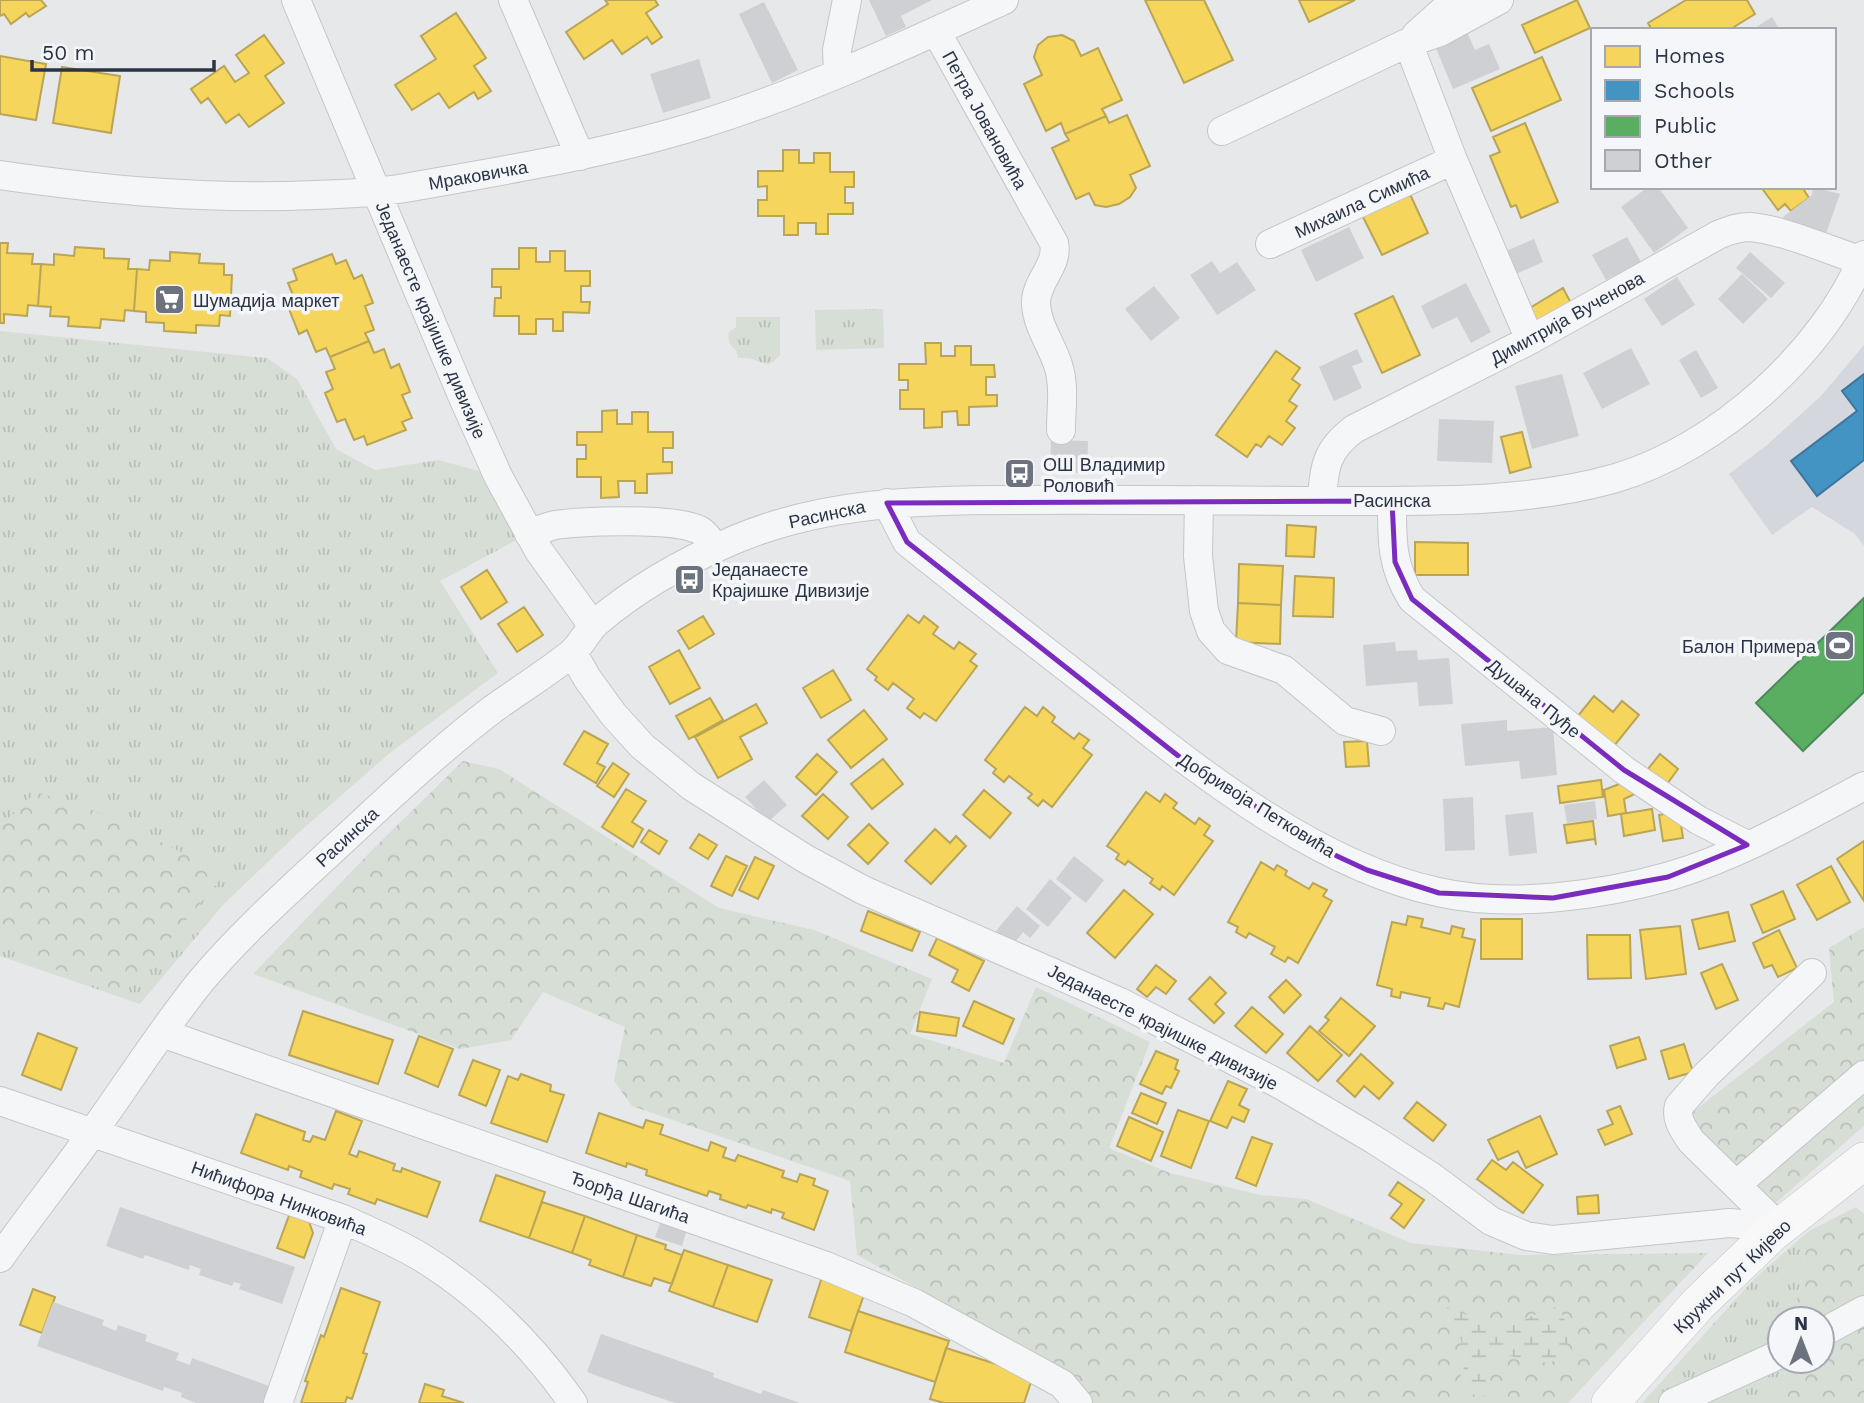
<svg xmlns="http://www.w3.org/2000/svg" width="1864" height="1403" font-family="'Work Sans',sans-serif">
<defs>
<pattern id="grass-tufts" width="24" height="20" patternUnits="userSpaceOnUse" patternTransform="scale(1.75)"><rect width="24" height="20" fill="#d6ded6"/><path d="M3 7l-1-3M5 7V3M7 7l1-3M15 17l-1-3M17 17v-4M19 17l1-3" fill="none" stroke="#b8bfb9"/></pattern>
<pattern id="forest-crowns" width="20" height="18" patternUnits="userSpaceOnUse" patternTransform="scale(1.75)"><rect width="20" height="18" fill="#d6ded6"/><path d="M2 6a3 3 0 1 1 6 0M12 15a3 3 0 1 1 6 0" fill="none" stroke="#b8bfb9"/></pattern>
<pattern id="wetland-marsh" width="20" height="14" patternUnits="userSpaceOnUse" patternTransform="scale(1.75)"><rect width="20" height="14" fill="#d6ded6"/><path d="M1 5h8M5 5V1M11 12h8M15 12V8" fill="none" stroke="#b8bfb9"/></pattern>
</defs>
<rect width="100%" height="100%" fill="#e6e8ea"/>
<!-- built -->
<path fill="#d4d7dd" d="M1864 345V546L1855 534 1812 507 1772 535 1729 474 1767 445 1821 396Z"/>
<!-- grass -->
<path fill="url(#grass-tufts)" d="M883 309 884 348 816 350 815 310Z
M736 317H780V355C769 366 769 366 755 360 751 358 743 358 738 358L736 350C730 346 727 340 729 332L736 327Z
M0 331 267 358 297 379 336 449 375 470 438 460 498 476 522 537 440 581 498 673 391 752 296 835 223 905 140 1004 0 956Z
M1809 1231 1794 1319H1780V1361H1787L1780 1403H1642L1755 1278Z"/>
<!-- forest -->
<path fill="url(#forest-crowns)" d="M463 761 499 769 719 908 814 930 932 979 910 1034 1004 1063 1036 987 1150 1042 1109 1148 1170 1173 1260 1195 1306 1199 1411 1243 1521 1255 1708 1253 1568 1403H1084L1065 1369 857 1255 850 1181 632 1106 614 1081 625 1027 543 992 511 1040 460 1049 253 974 377 845Z
M36 792 118 819 224 875 121 997 34 960 0 930V827Z
M1864 927V1126L1773 1205 1685 1118 1834 1002 1829 948Z
M1856 1207 1864 1214V1403H1780L1787 1361H1822V1319H1794L1809 1231Z"/>
<!-- wetland -->
<path fill="url(#wetland-marsh)" d="M1558 1306 1573 1336 1552 1362 1537 1363 1504 1354 1488 1366 1492 1390 1480 1399 1458 1383 1465 1365 1461 1339 1443 1324 1447 1307 1474 1318 1484 1326H1512L1536 1314Z"/>
<!-- homes -->
<path fill="#f6d55c" stroke="#b9a555" stroke-width="2" d="M0 0H41L46 6 29 17 26 13 11 24 4 14 0 16Z
M605 0H655L658 5 646 13 662 37 652 44 647 37 622 54 612 40 584 59 566 32 608 4Z
M1145 0H1204L1233 60 1184 83Z
M1299 0H1355L1309 22Z
M1577 0 1590 28 1535 53 1522 25Z
M1686 0H1747L1755 14 1729 30H1652L1648 23Z
M456 13 486 58 474 66 491 91 478 99 474 92 449 108 439 93 412 110 395 85 436 59 421 36Z
M264 35 284 63 265 76 284 103 249 127 239 114 226 123 208 98 201 103 191 89 224 66 235 82 249 73 236 55Z
M1062 35 1074 41 1081 56 1098 48 1122 100 1102 109 1106 116 1065 134 1061 123 1046 131 1024 84 1042 75 1034 57 1038 45 1048 37Z
M0 56 46 64 36 120 0 114Z
M1542 57 1561 100 1491 131 1472 88Z
M62 67 120 76 111 133 53 123Z
M1127 115 1150 166 1130 175 1136 188 1130 197 1119 204 1106 207 1095 205 1089 193 1076 199 1052 148 1069 140 1065 134 1106 116 1109 123Z
M1525 123 1558 202 1521 218 1516 205 1511 207 1490 156 1500 152 1493 137Z
M783 150H799V163H814V153H830V172H854V187H845V203H853V214H828V234H816V223H798V235H784V216H758V200H767V186L758 187V171H783Z
M1761 187H1802L1809 198 1791 211 1785 204 1778 210Z
M1409 192 1428 233 1382 255 1362 215Z
M0 243H8L7 253 33 254 32 264H41L38 306 28 305 27 316 4 314V323H0Z
M75 247 104 249V258L129 259 128 269H137L134 311 125 310 124 321 101 319 100 328 68 326 69 317 50 316 51 307 38 306 41 264 54 265V254L74 256Z
M519 248H536V262H550V251H565V271H590V286H581V302H590L589 313 563 312V331H553V319H536V334H519V316H494L495 298H501V287H492V269H519Z
M170 252 200 254 199 263 224 264V275H232L230 316 220 315 219 326 196 325V333L164 331V323L146 322V312L134 311 137 269 149 270 150 260 170 261Z
M332 254 336 264 346 260 354 279 362 275 373 303 365 306 374 330 365 333 369 341 330 357 326 348 316 352 307 330 299 334 287 304 295 300 288 283 297 280 293 269Z
M1563 288 1572 305 1537 325 1528 309Z
M1393 296 1420 355 1382 373 1355 314Z
M369 341 374 353 384 349 391 368 399 364 410 392 402 395 412 418 402 422 406 430 367 445 364 436 354 440 345 419 337 422 325 393 333 389 326 372 335 369 330 357Z
M925 343H941V356H955V346H971V365H994L995 377H986V395H997V406L969 407V425H958L957 411 942 412V427L924 428V409H900V390H908V380H899V364H926Z
M1276 351 1300 368 1292 379 1300 385 1289 401 1297 406 1286 421 1295 428 1282 445 1269 436 1261 447 1256 444 1247 457 1216 435Z
M617 410V424H632V412H648V432H673V448H663V462H672V473L647 474V493H635V481H618L619 497 601 498V477H577V459H586V445H577V432H602V411Z
M1522 432 1531 467 1510 473 1501 437Z
M1287 525 1316 527 1314 557 1286 556Z
M1415 542 1468 543V575H1415Z
M1239 564 1283 566 1281 605 1238 603Z
M487 570 507 602 481 619 461 587Z
M1295 576 1334 578 1333 617 1293 616Z
M1238 603 1281 605 1280 644 1236 642Z
M524 607 543 635 517 652 498 624Z
M908 615 919 623 924 616 938 627 933 634 954 649 959 642 976 654 970 661 977 666 936 721 924 713 920 718 907 708 914 699 893 683 888 690 875 680 877 677 867 669Z
M703 616 714 634 689 649 678 631Z
M679 650 700 688 670 704 649 667Z
M833 670 851 700 821 718 803 688Z
M1594 696 1613 712 1622 701 1639 715 1614 746 1577 717Z
M710 698 723 720 689 739 676 716Z
M756 704 767 723 740 737 752 759 718 778 695 737Z
M1025 707 1037 716 1043 707 1055 717 1052 722 1074 739 1079 733 1089 740 1083 748 1092 755 1052 807 1043 800 1038 806 1028 798 1032 794 1009 776 1004 782 993 773 996 769 985 760Z
M864 710 887 739 851 768 828 740Z
M584 731 608 744 597 763 605 767 596 783 564 764Z
M1367 741 1369 766 1346 767 1344 742Z
M817 754 837 772 816 795 796 777Z
M1660 754 1678 769 1667 784 1648 769Z
M883 759 903 784 872 809 851 784Z
M613 763 629 774 614 797 597 786Z
M1632 779 1641 791 1624 799 1626 813 1608 816 1604 790Z
M1601 780 1603 797 1560 803 1558 786Z
M626 789 646 801 632 822 643 829 633 847 602 827Z
M984 790 1011 813 990 838 963 815Z
M1146 792 1160 802 1165 794 1177 803 1173 808 1195 824 1199 818 1210 826 1204 835 1213 841 1174 895 1162 886 1160 890 1150 883 1153 879 1128 861 1125 865 1116 859 1119 854 1107 846Z
M823 794 848 817 828 839 802 816Z
M1652 809 1655 830 1624 836 1621 814Z
M1679 811 1683 838 1663 841 1659 815Z
M1593 821 1596 845 1595 839 1567 843 1564 825Z
M869 824 888 843 868 864 848 845Z
M935 829 950 843 956 836 966 846 931 884 905 861Z
M649 830 667 841 659 854 641 842Z
M699 834 717 845 708 859 690 848Z
M1864 841V901L1837 859Z
M726 856 747 866 732 896 711 886Z
M755 857 774 866 758 899 739 890Z
M1261 862 1274 870 1277 865 1287 871 1285 875 1309 889 1313 883 1327 890 1323 896 1332 901 1298 963 1288 957 1285 962 1271 954 1275 947 1249 933 1246 938 1236 932 1238 927 1228 922Z
M1831 866 1850 902 1817 920 1797 885Z
M1124 890 1153 914 1115 958 1087 933Z
M1783 891 1795 919 1763 933 1751 905Z
M868 911 920 932 912 951 861 931Z
M1728 912 1735 941 1699 949 1692 920Z
M1408 916 1423 919 1421 927 1450 934 1452 926 1464 929 1462 937 1475 940 1459 1007 1445 1003 1443 1009 1428 1006 1430 998 1401 992 1400 998 1391 996 1392 989 1377 985 1392 922 1406 925Z
M1481 919H1522V959H1481Z
M1680 926 1686 974 1646 979 1640 930Z
M1779 930 1797 968 1778 977 1772 965 1764 968 1753 943Z
M1587 935H1630L1631 978 1588 979Z
M937 938 984 961 969 991 952 982 958 970 929 955Z
M1722 964 1738 1000 1716 1009 1701 973Z
M1156 965 1176 981 1166 994 1156 987 1147 997 1137 989Z
M1210 977 1226 993 1215 1004 1224 1013 1214 1023 1189 999Z
M1286 980 1301 995 1284 1013 1269 997Z
M1341 998 1375 1026 1349 1056 1319 1031 1329 1020 1325 1017Z
M974 1001 1014 1019 1003 1044 963 1026Z
M1252 1007 1283 1034 1266 1053 1235 1026Z
M303 1011 393 1040 378 1084 289 1055Z
M920 1012 959 1018 956 1036 917 1031Z
M1310 1026 1342 1055 1318 1081 1287 1053Z
M38 1033 77 1048 61 1090 22 1075Z
M419 1036 453 1049 438 1087 405 1073Z
M1639 1037 1646 1059 1617 1068 1610 1046Z
M1684 1044 1693 1072 1669 1079 1661 1051Z
M1156 1051 1178 1060 1175 1069 1179 1071 1171 1088 1166 1086 1162 1094 1140 1084Z
M1361 1054 1393 1083 1379 1099 1364 1086 1355 1097 1337 1081Z
M473 1060 500 1070 486 1106 459 1095Z
M521 1074 551 1085 550 1091 564 1095 547 1142 491 1123 508 1076 518 1080Z
M1228 1081 1247 1089 1239 1105 1249 1110 1244 1122 1232 1117 1227 1128 1210 1121Z
M1141 1093 1166 1103 1157 1124 1132 1113Z
M1417 1102 1446 1125 1433 1141 1404 1118Z
M1620 1106 1632 1134 1605 1145 1598 1130 1613 1124 1607 1111Z
M1178 1110 1209 1121 1191 1168 1161 1156Z
M336 1111 362 1121 349 1154 357 1157 359 1151 395 1164 393 1170 401 1172 402 1168 440 1182 427 1217 377 1199 375 1204 348 1194 350 1189 334 1184 332 1189 300 1177 302 1171 289 1166 288 1170 241 1153 256 1114 305 1132 303 1140 310 1142 313 1136 325 1140Z
M599 1113 643 1128 646 1120 663 1125 660 1134 708 1151 711 1142 726 1148 723 1157 735 1161 738 1155 784 1171 782 1177 797 1182 800 1174 815 1179 813 1185 828 1191 814 1230 782 1218 784 1213 772 1209 771 1213 748 1205 746 1208 720 1199 721 1195 709 1191 707 1196 646 1175 647 1170 627 1163 626 1167 586 1153Z
M1540 1116 1557 1154 1526 1168 1518 1151 1498 1160 1488 1140Z
M1129 1117 1163 1132 1151 1161 1117 1146Z
M1252 1137 1272 1144 1256 1186 1236 1178Z
M1492 1160 1506 1170 1513 1162 1543 1185 1523 1213 1477 1179Z
M496 1175 545 1192 529 1238 480 1221Z
M1398 1182 1424 1200 1404 1228 1391 1218 1402 1204 1389 1195Z
M1598 1195 1599 1213 1578 1214 1577 1197Z
M542 1202 585 1216 572 1253 529 1238Z
M290 1213 308 1219 313 1233 304 1258 277 1248Z
M585 1216 637 1235 623 1277 589 1265 591 1260 572 1253Z
M637 1235 666 1245 665 1249 682 1255 672 1284 654 1278 651 1286 623 1277Z
M684 1250 728 1265 713 1307 669 1291Z
M728 1265 772 1280 757 1322 713 1307Z
M822 1277 865 1292 851 1331 809 1317Z
M341 1288 380 1302 363 1353 367 1354 352 1399 347 1397 345 1403H301L308 1382 305 1381 321 1335 324 1337Z
M33 1289 55 1297 42 1333 20 1325Z
M858 1311 949 1341 935 1382 845 1352Z
M946 1348 1033 1376 1024 1403H944L930 1399Z
M425 1384 444 1390 442 1396 464 1403H419Z"/>
<!-- schools -->
<path fill="#4393c3" stroke="#3c769d" stroke-width="2" d="M1864 374V460L1817 496 1791 461 1857 411 1842 391Z"/>
<!-- public -->
<path fill="#5aae61" stroke="#4c8959" stroke-width="2" d="M1864 598V692L1803 751 1756 703Z"/>
<!-- building -->
<path fill="#ced0d3" d="M869 0H932L901 16 906 27 886 36Z
M764 2 798 70 772 83 739 14Z
M1772 17 1780 30H1752Z
M1467 32 1475 50 1489 44 1500 69 1453 89 1435 46Z
M699 59 711 98 663 113 650 74Z
M1648 187H1658L1688 228 1654 253 1621 207Z
M1813 187 1840 194 1823 242 1792 229 1783 217 1812 195Z
M1349 227 1364 258 1316 282 1301 250Z
M1627 237 1641 262 1606 280 1592 255Z
M1534 239 1543 262 1516 274 1506 251Z
M1750 252 1785 283 1771 298 1736 268Z
M1212 261 1220 273 1237 262 1256 290 1217 315 1190 275Z
M1742 274 1768 299 1743 324 1718 299Z
M1677 277 1695 305 1662 326 1644 299Z
M1466 283 1491 332 1471 343 1457 317 1432 329 1421 306Z
M1154 286 1180 318 1151 341 1125 309Z
M1631 348 1650 384 1602 409 1583 373Z
M1357 349 1363 362 1352 366 1362 388 1334 401 1319 367Z
M1696 350 1718 388 1701 398 1679 360Z
M1562 374 1579 436 1532 449 1515 386Z
M1439 419 1494 421 1492 463 1437 461Z
M1051 440 1088 441 1087 473 1050 472Z
M1395 642 1396 651 1417 650 1418 660 1449 658 1453 704 1419 706 1417 682 1366 686 1363 645Z
M1507 720V731L1553 727 1557 775 1521 779 1519 761 1465 766 1461 724Z
M764 780 787 805 768 822 745 797Z
M1473 797 1475 850 1445 851 1443 799Z
M1595 801 1597 819 1567 823 1564 805Z
M1533 812 1537 853 1509 856 1505 815Z
M1074 856 1104 880 1086 903 1056 879Z
M1050 879 1072 898 1048 927 1026 909Z
M1017 906 1040 926 1030 938 1023 932 1013 945 996 931Z
M120 1207 295 1267 282 1304 239 1289 241 1284 234 1282 232 1286 199 1275 201 1269 190 1265 189 1270 145 1255 143 1259 106 1246Z
M661 1221 687 1230 682 1246 655 1237Z
M53 1302 104 1320 102 1325 116 1331 118 1325 147 1335 145 1341 179 1353 176 1360 190 1365 192 1358 269 1386 263 1403H196L181 1397 182 1393 164 1387 163 1391 37 1346Z
M601 1334 714 1373 713 1377 761 1394 763 1390 800 1403H675L625 1386 587 1372Z"/>
<g fill="none" stroke-linecap="round" stroke-linejoin="round">
<defs>
<path id="minor" d="M296 0 461 393 498 476 539 551 593 626
M513 0 580 156
M1455 0 1416 35 1412 41V53L1453 160 1530 340
M936 31 1054 243C1059 266 1035 281 1036 304 1037 326 1052 345 1058 365 1065 385 1061 409 1061 430
M838 73 837 50 847 0
M1222 131 1405 44 1440 32 1499 0
M0 175C104 190 209 200 314 195 345 194 375 193 405 188 506 170 607 154 705 123 807 91 906 45 1004 0
M1270 244 1453 160
M1199 500 1198 556 1204 611 1211 631 1228 650 1284 670 1345 721 1381 731
M1322 501C1324 467 1326 450 1354 429L1530 340 1718 235C1729 230 1738 227 1750 227 1780 229 1832 251 1862 261
M1392 501C1392 539 1391 566 1412 599L1624 770 1698 820 1747 845
M887 503 907 542C971 593 1036 644 1101 694 1197 770 1316 866 1438 892 1508 908 1601 896 1670 876 1738 856 1802 819 1864 786
M529 534C537 531 546 527 555 525 583 521 679 517 701 531 707 535 711 542 715 548
M573 653 587 678 613 714 642 746 691 786 804 858 863 890 1120 1002 1281 1085 1373 1139 1432 1177 1491 1221 1526 1236 1553 1240 1730 1223 1752 1225 1772 1233
M162 1033 826 1266 914 1303 1062 1384 1078 1403
M0 1101 343 1219C369 1231 396 1242 421 1257 481 1294 533 1346 573 1403
M1736 1185 1864 1075
M1779 1227 1691 1141C1684 1130 1675 1119 1679 1106L1706 1075 1812 973
M0 1258C31 1214 64 1173 95 1129 130 1080 163 1028 201 981 243 931 292 888 339 844 389 798 439 750 493 709 518 691 544 675 568 656 581 647 585 633 597 622 637 588 685 561 734 540 823 502 918 500 1014 500 1124 499 1234 501 1345 501 1435 501 1529 503 1616 478 1718 448 1824 352 1864 255
M1822 1333 1864 1310
M278 1403 343 1219
M1673 1403 1780 1354"/>
<path id="major" d="M1610 1403 1698 1304 1772 1233 1864 1161"/>
</defs>
<!-- minor casing -->
<use href="#minor" stroke="#c4c6c8" stroke-width="30"/>
<!-- major casing -->
<use href="#major" stroke="#c2c5c8" stroke-width="38"/>
<!-- minor -->
<use href="#minor" stroke="#f5f6f7" stroke-width="28"/>
<!-- major -->
<use href="#major" stroke="#f8f8f8" stroke-width="37"/>
</g>
<!-- marked area -->
<path fill="none" stroke="#7b2cbf" stroke-width="5" stroke-linejoin="round" d="M1392 501 1395 562 1412 599 1624 770 1747 845 1668 877 1553 898 1439 893 1367 870 1324 850 1186 762 907 542 887 503Z"/>
<!-- icons -->
<defs>
<symbol id="supermarket-square" viewBox="-11 -11 22 22"><rect x="-9" y="-9" width="18" height="18" rx="4" fill="#6c737f" stroke="#f4f6f9"/><path d="M-6-5.5h2.5l.6 2H6L4.5 2H-2.5L-4.4-4H-6ZM-1.5 3.2a1.3 1.3 0 1 0 .1 0ZM3 3.2a1.3 1.3 0 1 0 .1 0Z" fill="#fff"/></symbol>
<symbol id="bus-square" viewBox="-11 -11 22 22"><rect x="-9" y="-9" width="18" height="18" rx="4" fill="#6c737f" stroke="#f4f6f9"/><path d="M-5-6H5V4H4V6H2V4H-2V6H-4V4H-5ZM-3.5-4V0h7V-4ZM-3.5 1.2v1.5H-2V1.2ZM2 1.2v1.5H3.5V1.2Z" fill="#fff"/></symbol>
<symbol id="stadium-square" viewBox="-11 -11 22 22"><rect x="-9" y="-9" width="18" height="18" rx="4" fill="#6c737f" stroke="#f4f6f9"/><path d="M0-5a6.5 5 0 1 0 0 10a6.5 5 0 1 0 0-10ZM-3.5-1.8h7v3.6h-7Z" fill="#fff"/></symbol>
</defs>
<g fill-rule="evenodd">
<use href="#supermarket-square" x="152" y="282" width="35" height="35"/>
<use href="#bus-square" x="1002" y="456" width="35" height="35"/>
<use href="#bus-square" x="672" y="562" width="35" height="35"/>
<use href="#stadium-square" x="1822" y="628" width="35" height="35"/>
</g>
<g text-anchor="middle" dominant-baseline="central" stroke-width="7" stroke-linejoin="round" paint-order="stroke">
<!-- street labels -->
<g font-size="18" fill="#2b3445" stroke="#f4f6f9">
<text transform="translate(985 120) rotate(61)">Петра Јовановића</text>
<text transform="translate(478 175) rotate(-10)">Мраковичка</text>
<text transform="translate(1362 202) rotate(-25)">Михаила Симића</text>
<text transform="translate(1567 318) rotate(-29)">Димитрија Вученова</text>
<text transform="translate(431 320) rotate(67)">Једанаесте крајишке дивизије</text>
<text x="1392" y="500">Расинска</text>
<text transform="translate(827 514) rotate(-12)">Расинска</text>
<text transform="translate(1534 698) rotate(39)">Душана Пуђе</text>
<text transform="translate(1257 805) rotate(32)">Добривоја Петковића</text>
<text transform="translate(347 837) rotate(-43)">Расинска</text>
<text transform="translate(1163 1027) rotate(27)">Једанаесте крајишке дивизије</text>
<text transform="translate(630 1197) rotate(19)">Ђорђа Шагића</text>
<text transform="translate(279 1198) rotate(20)">Нићифора Нинковића</text>
<text transform="translate(1732 1276) rotate(-44)">Кружни пут Кијево</text>
</g>
<!-- poi labels -->
<g font-size="18" fill="#2b3445" stroke="#f4f6f9" text-anchor="start">
<text x="193" y="300">Шумадија маркет</text>
<text x="1043" y="464">ОШ Владимир<tspan x="1043" dy="21">Роловић</tspan></text>
<text x="712" y="569">Једанаесте<tspan x="712" dy="21">Крајишке Дивизије</tspan></text>
<text x="1816" y="646" text-anchor="end">Балон Примера</text>
</g>
</g>
<!-- legend -->
<rect x="1591" y="28" width="245" height="161" fill="#f4f6f9" stroke="#a4a8b1" stroke-width="2"/>
<rect x="1605" y="46" width="35" height="21" fill="#f6d55c" stroke="#a4a8b1" stroke-width="2"/>
<text x="1654" y="63" font-size="21" fill="#2b3445">Homes</text>
<rect x="1605" y="80" width="35" height="21" fill="#4393c3" stroke="#a4a8b1" stroke-width="2"/>
<text x="1654" y="98" font-size="21" fill="#2b3445">Schools</text>
<rect x="1605" y="116" width="35" height="21" fill="#5aae61" stroke="#a4a8b1" stroke-width="2"/>
<text x="1654" y="133" font-size="21" fill="#2b3445">Public</text>
<rect x="1605" y="150" width="35" height="21" fill="#ced0d3" stroke="#a4a8b1" stroke-width="2"/>
<text x="1654" y="168" font-size="21" fill="#2b3445">Other</text>
<!-- north arrow -->
<g transform="translate(1801 1340)"><circle r="33" fill="#f4f6f9" stroke="#a4a8b1" stroke-width="2"/>
<path d="M0-5L12 26L0 18L-12 26Z" fill="#6c737f"/>
<text y="-10" font-size="19" font-weight="bold" text-anchor="middle" fill="#2b3445">N</text>
</g>
<!-- scale -->
<path d="M32 60v10h182v-10" fill="none" stroke="#2b3445" stroke-width="3.5"/>
<text x="42" y="60" font-size="21" fill="#2b3445" stroke="#f4f6f9" stroke-width="5" paint-order="stroke">50 m</text>
</svg>
